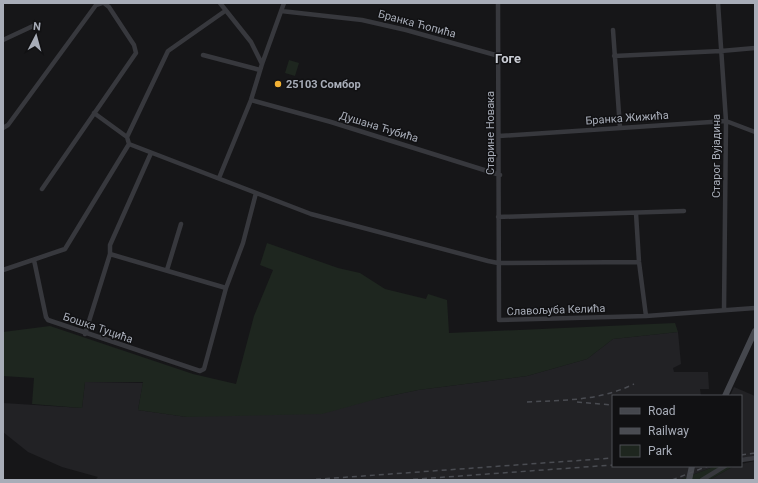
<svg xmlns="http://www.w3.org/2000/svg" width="758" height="483" font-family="Roboto,sans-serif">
<rect width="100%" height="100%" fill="#161618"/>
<!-- built -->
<path fill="#222225" d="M678 332 681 364 673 368 674 372H708L709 389H700L701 396H613V466H716L679 480H95L98 477 62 467 28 452 3 432V403L82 408 85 382 143 383 138 410 187 417 380 398 418 390 527 376 587 359 613 339Z
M734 387 755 396V456L741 458V396H730Z
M755 461V480H709L734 466H741V464Z"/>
<!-- green -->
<path fill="#1e261f" d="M289 60 299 63 295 76 285 73Z
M267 243 338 268 360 273 385 289 426 299 428 294 447 300 449 333 675 323 678 332 613 339 587 359 527 376 418 390 380 398 322 414 187 417 138 410 143 382H85L82 408 32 404 34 378 3 376V332L50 326 193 374 236 384 254 316 273 270 260 265Z
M716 466H734L709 480H679Z"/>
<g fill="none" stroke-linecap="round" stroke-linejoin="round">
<!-- street -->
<path stroke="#37383d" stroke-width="4.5" d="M220 3 251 42 262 64
M498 3 499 320 646 316 755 308
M718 3 726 121 724 310
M281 11 362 20 406 30 499 56
M613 30 620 128
M3 40 33 26
M203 55 260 70
M614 56 721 51 755 48
M251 100 331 122 500 175
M94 113 127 137 129 144
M3 128 8 125 96 5 102 3
M499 136 726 121 755 132
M127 137 168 51 225 11
M219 178 251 100 262 64 284 3
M42 189 136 53 134 45 109 7 104 3
M636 213 639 262 646 316
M498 217 684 211
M110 254 226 288
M34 260 46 317 48 320 200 371 204 369 226 288 243 243 256 193
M3 270 65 249 129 144 311 214 488 261 498 263 639 262
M167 270 181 224
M85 334 110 254V245L151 153
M741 460 755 458
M702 480 725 466"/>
<!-- secondary -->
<path stroke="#45474d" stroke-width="6" d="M725 396 755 331
M689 480 692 466"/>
<!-- rail -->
<path stroke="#4a4c52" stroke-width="1.5" stroke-dasharray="5 4" stroke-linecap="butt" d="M527 402C565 400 599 401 634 384
M577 402 613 405
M741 455 755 453
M307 480 613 458
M404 480 613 465
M672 480 708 466"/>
</g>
<!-- markers -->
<circle fill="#f2b134" stroke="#111113" stroke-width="1.5" cx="278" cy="84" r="4"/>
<g text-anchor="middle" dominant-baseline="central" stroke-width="3" stroke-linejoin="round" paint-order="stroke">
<!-- street labels -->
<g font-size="11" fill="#a8adb8" stroke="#111113">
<text transform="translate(417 24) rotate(15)">Бранка Ћопића</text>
<text transform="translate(627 118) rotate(-4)">Бранка Жижића</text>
<text transform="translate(379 127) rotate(17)">Душана Ћубића</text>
<text transform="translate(490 133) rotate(-90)">Старине Новака</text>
<text transform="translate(716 156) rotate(-90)">Старог Вујадина</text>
<text transform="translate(556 310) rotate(-2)">Славољуба Келића</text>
<text transform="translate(98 328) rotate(19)">Бошка Туцића</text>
</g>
<!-- poi labels -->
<g font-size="11" font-weight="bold" fill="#a8adb8" stroke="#111113" text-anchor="start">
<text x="286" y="84">25103 Сомбор</text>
</g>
<!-- quarter labels -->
<g font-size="13" font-weight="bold" fill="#c9ccd4" stroke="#111113">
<text x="508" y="58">Гоге</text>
</g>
</g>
<!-- border -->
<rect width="758" height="483" fill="none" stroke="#a8adb8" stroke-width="8"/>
<!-- legend -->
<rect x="612" y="395" width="130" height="72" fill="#111113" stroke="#4d4f55"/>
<rect x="620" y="408" width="20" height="6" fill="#45474d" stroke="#4d4f55"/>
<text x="648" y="415" font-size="12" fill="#a8adb8">Road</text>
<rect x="620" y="428" width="20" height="6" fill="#4a4c52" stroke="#4d4f55"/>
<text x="648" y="435" font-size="12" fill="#a8adb8">Railway</text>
<rect x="620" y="445" width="20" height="12" fill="#1e261f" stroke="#4d4f55"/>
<text x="648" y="455" font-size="12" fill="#a8adb8">Park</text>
<!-- north arrow -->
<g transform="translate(36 36) rotate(6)" stroke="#111113" stroke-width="3" paint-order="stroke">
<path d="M0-3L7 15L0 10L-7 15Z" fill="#a8adb8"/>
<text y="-6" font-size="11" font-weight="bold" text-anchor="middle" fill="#a8adb8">N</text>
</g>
</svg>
